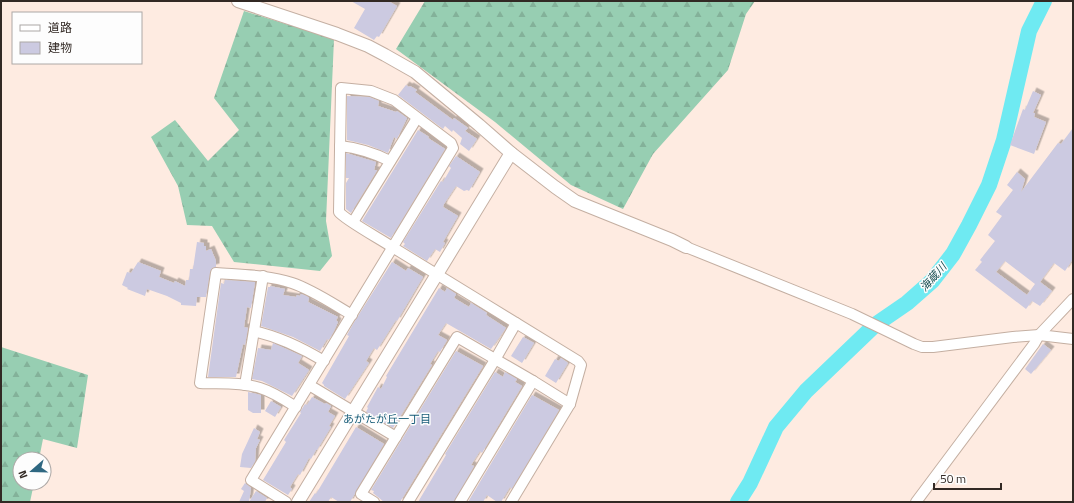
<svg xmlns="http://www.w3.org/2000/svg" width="1074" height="503" viewBox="0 0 1074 503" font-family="'Titillium Web','Noto Sans JP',sans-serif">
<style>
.forest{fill:url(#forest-firs)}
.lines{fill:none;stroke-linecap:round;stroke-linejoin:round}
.river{stroke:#6feaf2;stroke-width:16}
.building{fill:#cccae1;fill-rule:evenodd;filter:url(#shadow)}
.minor-casing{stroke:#c4afa2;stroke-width:12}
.tertiary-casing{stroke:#c4afa2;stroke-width:14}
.minor{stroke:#fff;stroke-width:10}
.tertiary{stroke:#fff;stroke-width:12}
.labels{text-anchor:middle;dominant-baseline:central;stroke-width:3;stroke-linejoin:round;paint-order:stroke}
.water-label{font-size:11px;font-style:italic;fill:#184f52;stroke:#fdfdfd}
.neighbourhood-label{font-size:11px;fill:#165b77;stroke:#fdfdfd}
</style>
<defs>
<pattern id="forest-firs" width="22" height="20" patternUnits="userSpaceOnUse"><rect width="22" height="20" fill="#97ceb2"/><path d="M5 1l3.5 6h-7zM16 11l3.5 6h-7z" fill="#83b199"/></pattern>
<filter id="shadow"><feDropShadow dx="3.5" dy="-3.5" stdDeviation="0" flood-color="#0004"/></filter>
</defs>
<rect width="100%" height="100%" fill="#feebe1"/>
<g class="forest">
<polygon points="425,1 755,1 746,14 728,70 653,154 623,209 571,185 495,122 396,49"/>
<polygon points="244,11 334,39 326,221 332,256 320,271 234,262 212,226 187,225 178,186 151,137 175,120 208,161 239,130 214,98"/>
<polygon points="1,347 88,375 77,448 43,439 39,459 20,459 20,483 34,483 30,502 1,502"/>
</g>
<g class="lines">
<polyline class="river" points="738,502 750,483 776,427 806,391 875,325 907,303 932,281 953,254 969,225 989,185 1004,140 1029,31 1044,1"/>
</g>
<g class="building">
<polygon points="351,1 388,1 397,6 379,37 377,36 374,40 354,28 365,9"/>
<polygon points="406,85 409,87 410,86 417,90 415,92 453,120 454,118 468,128 465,131 477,139 469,151 460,144 462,138 453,130 452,132 445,126 443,129 398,95"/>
<polygon points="1033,91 1041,95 1033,113 1035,113 1034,117 1046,122 1034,154 1010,145 1023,109 1025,110"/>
<polygon points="347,96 369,97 379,101 378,106 396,112 397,111 407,118 397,139 394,137 388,153 368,145 347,140"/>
<path d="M1073,128V259L1065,271L1054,263L1040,282L1052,291L1040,306L1032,301L1026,309L975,270L982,262L980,260L995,241L988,235L1002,216L996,212L1013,190L1007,185L1017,172L1025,179L1021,192L1058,143L1061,144ZM1005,261L1035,284L1027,295L996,272Z"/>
<polygon points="418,130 429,137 428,138 445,149 391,238 362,221"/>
<polygon points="346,153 376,162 374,170 377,170 376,172 351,213 346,209 346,183 349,178 346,178"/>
<polygon points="456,156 480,172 469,191 467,190 464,191 456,186 444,204 443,207 458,216 443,242 445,243 440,252 435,249 427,261 403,246 405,244 403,242 441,181 443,182 451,168 449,166"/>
<polygon points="197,242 204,243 204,246 206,246 206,251 211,249 216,261 216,267 212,268 210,272 206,297 197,297 196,306 181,305 181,303 167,296 147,289 145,296 127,289 128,288 122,285 127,272 131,273 138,262 161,271 159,277 174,283 175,281 185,286 186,280 189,280 190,269 193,269"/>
<polygon points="392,262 406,271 408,268 423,277 397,321 396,320 377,350 374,348 366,361 369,363 345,399 324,386 324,385 322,383 349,336 347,335 353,324"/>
<polygon points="225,280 255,282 251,308 247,307 244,327 248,328 245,345 243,344 236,377 208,377 221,283 224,284"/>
<polygon points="270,286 285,289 283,295 296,297 297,295 300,296 301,294 307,296 309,298 308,302 338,317 336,320 338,322 333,333 329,340 327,339 320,351 293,337 261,326 268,287 270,287"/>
<polygon points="439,288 445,292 447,288 456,294 454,298 469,307 471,303 487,313 486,315 506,328 491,349 446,323 438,335 447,340 440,352 438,351 430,364 432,365 393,428 366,412 368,408 367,407 378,387 381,389 387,377 386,376"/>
<polygon points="523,337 534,343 522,363 511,356"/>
<polygon points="273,343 302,356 298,363 309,370 292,396 262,381 252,379 258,348 271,350"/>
<polygon points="1043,344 1051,350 1031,374 1025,369"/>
<polygon points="456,351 483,366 400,502 384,502 373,493 374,491 371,490"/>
<polygon points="561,358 568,363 556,383 545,376 555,359 559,361"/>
<polygon points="495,372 503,377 505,372 517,379 515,382 522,386 482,453 480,451 471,465 474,466 454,502 418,502 446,455 445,454"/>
<polygon points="248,392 261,395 261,413 253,413 248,410"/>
<polygon points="532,395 559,410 512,489 510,487 501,502 497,502 487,495 483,502 468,502"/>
<polygon points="312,397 325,404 326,403 331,406 328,412 335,416 329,426 331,427 317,450 316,450 311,459 309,458 300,475 298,474 290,487 292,489 288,495 263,480 286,442 284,440 301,413 300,412 305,404 307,405"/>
<polygon points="271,401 281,407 275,417 265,411"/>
<polygon points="356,427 384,444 350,502 339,502 331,497 328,502 309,502 315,493 316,494"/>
<polygon points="254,428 260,432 257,439 260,440 256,448 255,462 251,468 240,467 242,454"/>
<polygon points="245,483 251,488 249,502 256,491 267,498 265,502 239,502 244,491 241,489"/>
</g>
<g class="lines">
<g class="minor-casing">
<g id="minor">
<path d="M340,146C359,148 374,153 390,161"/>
<polyline points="353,222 417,118"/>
<polyline points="686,247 852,314 914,344 922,347 933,347 1013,337 1039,335 1073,339"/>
<path d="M254,331C280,337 301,347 324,361"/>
<polyline points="245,385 263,276"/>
<polyline points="309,385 396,437"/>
<path d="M296,407C285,400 273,392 260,388C241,382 219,384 200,383L216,273C242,275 268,275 292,283C313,290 333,304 352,315"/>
<path d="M286,502L251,480L453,148L451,143L394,100L371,91L341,88L339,212C344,219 380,239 389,245C452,284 515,322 578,361L581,365L570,404L511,502"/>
<polyline points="374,502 361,494 457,337 533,381 570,404"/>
<polyline points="408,502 496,358 516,323"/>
<polyline points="460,502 533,381"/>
<polyline points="916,502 1034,344 1039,335 1073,299"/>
</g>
</g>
<g class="tertiary-casing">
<g id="tertiary">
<polyline points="238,1 337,34 368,46 385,55 415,72 479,125 511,153 555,187 575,201 672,240 686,247"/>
<polyline points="298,502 511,153"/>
</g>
</g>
<use href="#minor" class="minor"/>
<use href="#tertiary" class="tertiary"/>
</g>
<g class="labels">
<g class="water-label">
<text transform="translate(933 277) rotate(-48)">海蔵川</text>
</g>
<g class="neighbourhood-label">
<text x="387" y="419">あがたが丘一丁目</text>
</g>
</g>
<rect width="1074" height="503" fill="none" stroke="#322924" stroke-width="4"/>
<rect x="12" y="12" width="130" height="52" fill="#fdfdfd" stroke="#aca8a6"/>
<rect x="20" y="25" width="20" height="6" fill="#ffffff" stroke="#aca8a6"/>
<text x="48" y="32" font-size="12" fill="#322924">道路</text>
<rect x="20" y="42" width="20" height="12" fill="#cccae1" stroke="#aca8a6"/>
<text x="48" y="52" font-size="12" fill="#322924">建物</text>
<g transform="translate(32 471) rotate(250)"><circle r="19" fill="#fdfdfd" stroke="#aca8a6"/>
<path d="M0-3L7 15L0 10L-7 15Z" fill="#2e6781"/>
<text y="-6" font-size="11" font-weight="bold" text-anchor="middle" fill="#322924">N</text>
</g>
<path d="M934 483v6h67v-6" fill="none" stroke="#322924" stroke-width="2"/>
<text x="940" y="483" font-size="12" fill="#322924" stroke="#fdfdfd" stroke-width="3" paint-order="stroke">50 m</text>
</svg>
